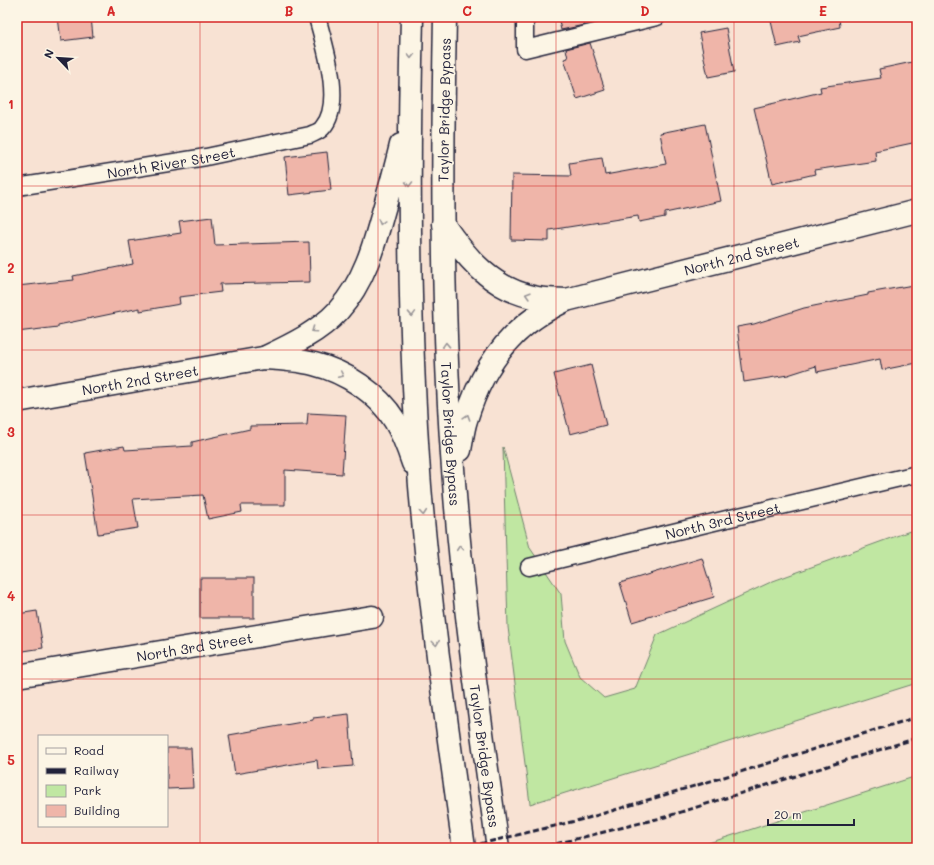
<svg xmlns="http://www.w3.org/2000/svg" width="934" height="865" viewBox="0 0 934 865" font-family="Mali,sans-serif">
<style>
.green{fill:#c0e7a2;stroke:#71846e}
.building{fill:#efb5a9;stroke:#22223b}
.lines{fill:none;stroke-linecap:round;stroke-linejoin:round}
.service-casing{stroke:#22223b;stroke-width:19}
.minor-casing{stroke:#22223b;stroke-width:25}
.primary-casing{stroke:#22223b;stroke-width:25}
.service{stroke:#fcf5e5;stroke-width:16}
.minor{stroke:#fcf5e5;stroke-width:22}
.primary{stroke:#fcf5e5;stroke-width:22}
.rail{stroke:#22223b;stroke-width:3;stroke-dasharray:6 3;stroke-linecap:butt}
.oneway{stroke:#9a9698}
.grid{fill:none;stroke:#d62828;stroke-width:1;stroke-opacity:0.55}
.labels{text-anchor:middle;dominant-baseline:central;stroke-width:3.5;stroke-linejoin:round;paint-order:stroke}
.street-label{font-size:14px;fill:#22223b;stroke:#fcf5e5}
.neatline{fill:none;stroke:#d62828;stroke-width:1.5}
.grid-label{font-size:13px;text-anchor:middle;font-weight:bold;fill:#d62828}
</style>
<rect width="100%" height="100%" fill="#f8e2d3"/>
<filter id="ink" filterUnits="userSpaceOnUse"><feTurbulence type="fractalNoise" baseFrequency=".025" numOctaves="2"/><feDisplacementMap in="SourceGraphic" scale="8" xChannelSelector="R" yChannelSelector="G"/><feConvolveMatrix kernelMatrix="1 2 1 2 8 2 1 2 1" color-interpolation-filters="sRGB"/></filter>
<g filter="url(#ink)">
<g class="green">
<polygon points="503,447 530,548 561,594 565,641 580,677 604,698 635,689 657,635 773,581 910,531 917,533 917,683 530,804 508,627"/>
<polygon points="917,776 917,848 693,848"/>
</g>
<g class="building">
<polygon points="58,17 91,17 93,37 61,41"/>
<polygon points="558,17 582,17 584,25 561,30"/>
<polygon points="770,17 839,17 840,27 798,36 800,42 777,47"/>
<polygon points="726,28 734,72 708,77 699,33"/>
<polygon points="590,43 605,90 577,99 564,59 568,58 566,49"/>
<polygon points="917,61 917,142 875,151 876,161 814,170 815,174 772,184 754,108 821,92 820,87 881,78 879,69"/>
<polygon points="705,124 721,201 665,213 665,217 639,222 638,216 549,230 549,241 511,240 512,175 571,176 569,163 602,158 605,175 666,164 660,133"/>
<polygon points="327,152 331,190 289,195 285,157"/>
<polygon points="212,217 215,245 309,242 310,282 220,284 221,292 179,297 180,304 140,311 140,308 58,325 58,327 17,332 17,286 74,280 73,276 133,264 129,241 181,233 179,221"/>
<polygon points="913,285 917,307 917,363 882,370 880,359 817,372 816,366 788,375 744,382 737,327 754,324 804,308 868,295 868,293"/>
<polygon points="591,365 606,425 570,434 554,374"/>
<polygon points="308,413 346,415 342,474 285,470 285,505 241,505 242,512 208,519 203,495 133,499 138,528 98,534 85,453 124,446 125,450 192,446 192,442 250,429 250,426 307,425"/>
<polygon points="702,558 714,597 632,622 620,583"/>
<rect x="200" y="578" width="54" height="40"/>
<polygon points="37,611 43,648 17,652 17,614"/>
<polygon points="349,714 353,766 318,769 317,760 235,774 229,735 313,720 313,718"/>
<polygon points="167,748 191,748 193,788 167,789"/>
</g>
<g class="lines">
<g class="service-casing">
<g id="service">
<polyline points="525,17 525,49 657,17"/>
<path id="s1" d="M17,187L206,157L310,135C314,133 321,131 323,127C344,103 324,44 317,17"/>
<path id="s2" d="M529,567L739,516L917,474"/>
</g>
</g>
<g class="minor-casing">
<g id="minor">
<path id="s3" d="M17,676L372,617"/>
</g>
</g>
<g class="primary-casing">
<g id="primary">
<path d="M412,17C408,173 408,330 420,486C430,607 447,728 464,848"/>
<path id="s4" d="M445,17C442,172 442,327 454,482C463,605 481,726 498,848"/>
<path d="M443,224C467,259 494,291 538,298C547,300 557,299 566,300"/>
<path d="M264,358C289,346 319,332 338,311C364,282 374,246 384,209C390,188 396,166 401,145"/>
<path id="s5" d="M17,401L263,358C280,359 298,360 314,364C346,372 378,393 395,421C403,434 408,448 413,463"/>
<path id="s6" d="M460,450C462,440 463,429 466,420C479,377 503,337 542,313C550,308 558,304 566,300L917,211"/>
</g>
</g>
<use href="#service" class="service"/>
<use href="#minor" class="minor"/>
<use href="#primary" class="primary"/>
<g class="rail">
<polyline points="463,848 588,818 724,777 917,717"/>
<polyline points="539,848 665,817 917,738"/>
</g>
</g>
<defs><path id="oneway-chevron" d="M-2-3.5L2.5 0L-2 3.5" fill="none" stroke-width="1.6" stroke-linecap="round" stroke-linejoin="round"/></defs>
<g class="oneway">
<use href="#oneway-chevron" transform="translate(411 56) rotate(91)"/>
<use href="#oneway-chevron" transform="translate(409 184) rotate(90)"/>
<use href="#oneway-chevron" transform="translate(381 222) rotate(105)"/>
<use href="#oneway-chevron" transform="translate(528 295) rotate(-164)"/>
<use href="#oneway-chevron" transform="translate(412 314) rotate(88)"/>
<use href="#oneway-chevron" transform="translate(314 330) rotate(145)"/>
<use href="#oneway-chevron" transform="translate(446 345) rotate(-92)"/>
<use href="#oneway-chevron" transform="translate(341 375) rotate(26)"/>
<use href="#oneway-chevron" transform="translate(467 417) rotate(-72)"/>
<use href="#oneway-chevron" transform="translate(423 513) rotate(85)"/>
<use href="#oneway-chevron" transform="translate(460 548) rotate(-95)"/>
<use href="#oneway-chevron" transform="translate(436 643) rotate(83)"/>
</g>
</g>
<path class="grid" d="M200,17V848M378,17V848M556,17V848M734,17V848M17,186H917M17,350H917M17,515H917M17,679H917"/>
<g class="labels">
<g class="street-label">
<text transform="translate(444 110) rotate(-89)">Taylor Bridge Bypass</text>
<text stroke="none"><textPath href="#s1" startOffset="156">North River Street</textPath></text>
<text stroke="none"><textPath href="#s6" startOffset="373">North 2nd Street</textPath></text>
<text stroke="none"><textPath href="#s5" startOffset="125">North 2nd Street</textPath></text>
<text stroke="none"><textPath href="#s4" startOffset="417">Taylor Bridge Bypass</textPath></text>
<text stroke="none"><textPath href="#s2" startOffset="199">North 3rd Street</textPath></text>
<text stroke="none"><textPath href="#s3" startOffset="180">North 3rd Street</textPath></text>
<text stroke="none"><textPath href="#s4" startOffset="741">Taylor Bridge Bypass</textPath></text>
</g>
</g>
<rect width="934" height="865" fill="none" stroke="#fcf5e5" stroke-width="44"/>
<rect x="38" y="735" width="130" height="92" fill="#fcf5e5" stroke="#a5a1a1"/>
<rect x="46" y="748" width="20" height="6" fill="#fcf5e5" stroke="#a5a1a1"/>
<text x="74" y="755" font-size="12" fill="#22223b">Road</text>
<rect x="46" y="768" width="20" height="6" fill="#22223b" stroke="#a5a1a1"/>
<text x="74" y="775" font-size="12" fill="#22223b">Railway</text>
<rect x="46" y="785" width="20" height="12" fill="#c0e7a2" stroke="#a5a1a1"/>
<text x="74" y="795" font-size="12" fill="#22223b">Park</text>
<rect x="46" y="805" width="20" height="12" fill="#efb5a9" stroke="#a5a1a1"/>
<text x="74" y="815" font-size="12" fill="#22223b">Building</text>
<g transform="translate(58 58) rotate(295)" stroke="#fcf5e5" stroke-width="3" paint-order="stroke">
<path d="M0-3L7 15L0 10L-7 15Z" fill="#22223b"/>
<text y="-6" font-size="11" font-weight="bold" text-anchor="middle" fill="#22223b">N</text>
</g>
<path d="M768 819v6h86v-6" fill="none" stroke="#22223b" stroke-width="2"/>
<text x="774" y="819" font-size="12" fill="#22223b" stroke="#fcf5e5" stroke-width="3" paint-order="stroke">20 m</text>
<rect x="22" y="22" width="890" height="821" class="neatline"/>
<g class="grid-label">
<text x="111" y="16">A</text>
<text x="289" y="16">B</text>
<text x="467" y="16">C</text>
<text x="645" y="16">D</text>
<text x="823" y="16">E</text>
<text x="11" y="109">1</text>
<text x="11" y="273">2</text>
<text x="11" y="437">3</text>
<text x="11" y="601">4</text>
<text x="11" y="765">5</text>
</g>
</svg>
